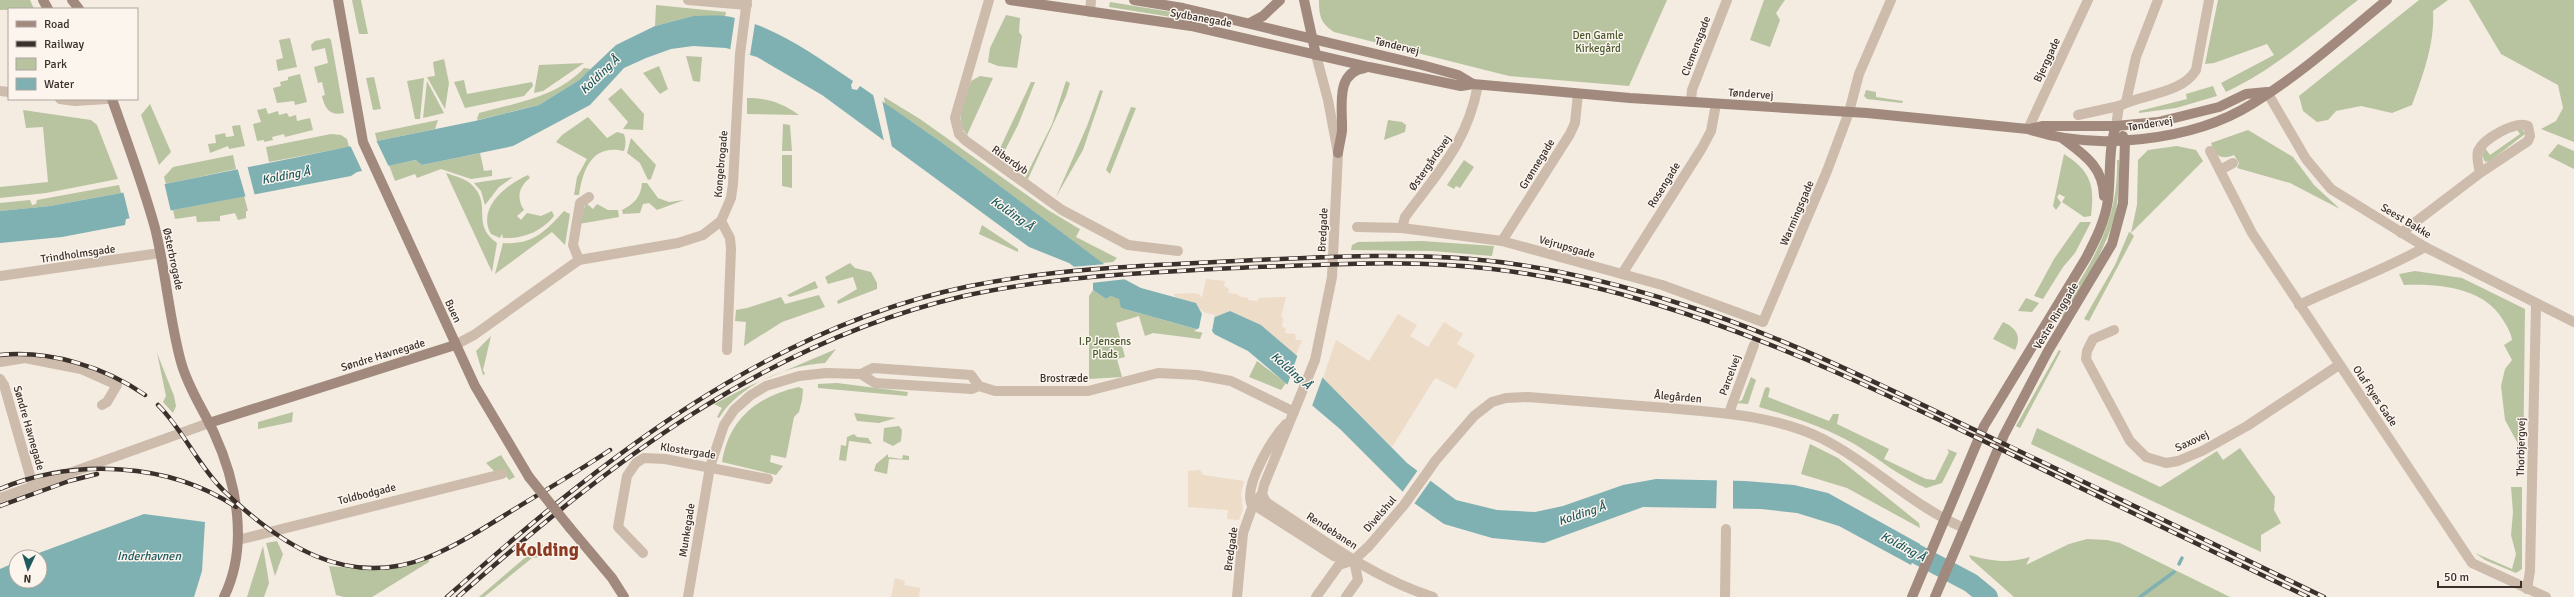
<svg xmlns="http://www.w3.org/2000/svg" width="2574" height="597" viewBox="0 0 2574 597" font-family="Signika,sans-serif">
<style>
.green{fill:#b8c4a0}
.plaza{fill:#ecdcc8}
.water{fill:#7fb0b2}
.pier{fill:#f4ebe1}
.lines{fill:none;stroke-linecap:round;stroke-linejoin:round}
.stream{stroke:#7fb0b2;stroke-width:3.5}
.river{stroke:#7fb0b2;stroke-width:20}
.street{stroke:#cdbbac;stroke-width:10}
.secondary{stroke:#a18a7d;stroke-width:10}
.rail-casing{stroke:#3b302b;stroke-width:4.5}
.rail{stroke:#fbf5ee;stroke-width:3;stroke-dasharray:9;stroke-linecap:butt}
.secondary-bridge{stroke:#a18a7d;stroke-width:10}
.labels{text-anchor:middle;dominant-baseline:central;stroke-width:3;stroke-linejoin:round;paint-order:stroke}
.street-label{font-size:11px;fill:#3b302b;stroke:#fbf5ee}
.park-label{font-size:11px;fill:#4a5a2e;stroke:#fbf5ee}
.water-label{font-size:12px;font-style:italic;fill:#1f5a5e;stroke:#fbf5ee}
.town-label{font-size:19px;font-weight:bold;fill:#8c3b22;stroke:#fbf5ee}
</style>
<rect width="100%" height="100%" fill="#f4ebe1"/>
<g class="green">
<polygon points="0,0 30,0 34,9 0,10"/>
<polygon points="352,0 361,0 368,34 359,34"/>
<path d="M1319,0H1667L1629,86L1509,76L1334,32C1320,23 1319,15 1319,0Z"/>
<polygon points="1764,0 1785,0 1776,13 1780,20 1770,47 1750,40"/>
<path d="M2218,0H2358C2316,32 2274,70 2226,92L2221,83L2274,55L2267,44L2214,63L2205,64Z"/>
<path d="M2419,0H2448L2433,11C2435,43 2423,75 2412,105L2392,113L2361,106L2336,111L2328,120L2317,122L2303,111L2299,96Z"/>
<polygon points="2469,0 2574,0 2574,142 2541,129 2556,121 2563,108 2558,85 2501,54"/>
<polygon points="1110,2 1190,15 1190,20 1109,7"/>
<polygon points="656,5 726,12 725,17 693,16 655,26"/>
<polygon points="1006,15 1020,18 1019,32 1022,36 1017,68 998,66 988,62 990,48"/>
<polygon points="290,38 297,67 278,71 276,60 283,58 279,40"/>
<path d="M329,38L331,40L344,113C330,116 325,109 322,96L325,95L322,82L318,83L314,67L328,63L325,48L312,51L311,45L315,41Z"/>
<polygon points="686,56 702,57 700,82 693,81"/>
<polygon points="444,59 449,83 445,109 427,77 435,76 433,62"/>
<polygon points="584,63 543,91 534,93 539,65"/>
<polygon points="659,66 668,89 660,94 643,73"/>
<path d="M584,68L591,69L579,80L539,105L478,120L477,119L479,113C516,103 557,97 584,68Z"/>
<polygon points="300,74 307,102 295,105 294,101 277,103 273,88 281,86 280,82 288,80 288,77"/>
<path d="M980,76L993,78L967,135C953,120 966,98 971,81Z"/>
<polygon points="374,77 381,109 373,110 366,78"/>
<polygon points="424,78 420,119 415,119 407,81"/>
<polygon points="464,80 467,94 532,82 533,86 524,96 465,108 454,82"/>
<polygon points="427,81 444,113 423,118"/>
<polygon points="1066,81 1070,83 1066,96 1028,179 1025,178 1052,124"/>
<polygon points="1031,82 1035,82 1018,125 1000,160 996,157"/>
<polygon points="2213,86 2217,96 2176,108 2139,113 2139,111 2187,99 2186,94"/>
<polygon points="621,88 644,114 643,130 623,129 628,122 608,99"/>
<polygon points="1100,90 1103,91 1083,150 1056,197 1087,126"/>
<polygon points="1866,90 1876,92 1876,97 1903,101 1902,103 1867,99 1864,96"/>
<polygon points="884,97 920,119 1048,210 1078,228 1080,229 1076,237 1117,258 1113,262 1102,263 944,144 885,104"/>
<path d="M747,98C768,98 782,103 799,115L747,114Z"/>
<polygon points="150,104 171,152 159,165 141,115"/>
<polygon points="1131,107 1136,108 1110,174 1106,170"/>
<polygon points="266,108 268,114 278,111 279,115 287,113 289,117 296,115 297,121 310,118 313,130 285,137 284,134 272,137 273,140 264,142 264,140 257,141 253,124 261,122 257,110"/>
<polygon points="23,110 91,120 97,125 118,179 46,193 0,198 0,187 48,182 43,127 26,128"/>
<path d="M588,117L607,138L617,132L624,134C626,140 626,145 624,151C592,144 583,169 579,195H574L577,177L587,159L556,142L562,135Z"/>
<polygon points="438,120 435,129 377,141 375,133"/>
<polygon points="1388,120 1402,122 1406,125 1405,132 1384,140"/>
<polygon points="783,124 790,125 792,151 782,151"/>
<polygon points="240,125 245,146 229,149 228,146 210,153 208,144 216,143 215,135 225,133 226,137 234,136 232,126"/>
<polygon points="2515,127 2521,127 2525,134 2490,161 2485,162 2482,155 2485,148 2490,155 2520,134"/>
<path d="M2248,130L2293,157L2314,185L2340,209L2290,183L2237,168L2239,163L2234,155C2222,160 2215,157 2211,143Z"/>
<polygon points="331,134 341,135 347,139 349,147 269,162 266,147"/>
<polygon points="631,138 656,165 651,179 648,180 640,163 627,153"/>
<polygon points="2558,144 2574,151 2574,169 2548,156"/>
<polygon points="2177,146 2196,150 2203,161 2131,233 2134,236 2089,321 2084,319 2115,265 2129,232 2131,233 2137,205 2138,160 2148,150"/>
<polygon points="480,153 484,171 492,170 492,176 471,179 441,169 417,178 415,174 395,181 389,165 417,160 422,165"/>
<path d="M2064,154C2091,171 2095,186 2091,216L2084,217L2062,202L2065,197L2059,194L2057,197L2061,203L2056,210L2053,206Z"/>
<polygon points="233,155 236,169 166,184 164,177 173,167"/>
<polygon points="782,155 792,155 792,188 782,186"/>
<polygon points="1464,160 1474,167 1460,188 1456,186 1454,189 1447,185"/>
<path d="M2117,160H2119C2119,178 2119,197 2115,215C2105,252 2083,284 2063,317L2059,314C2091,264 2119,222 2117,160Z"/>
<path d="M446,173C454,176 465,178 472,185C493,205 470,224 497,243L492,272Z"/>
<path d="M528,175L530,178C519,186 516,198 524,210L517,216L521,220L527,213L541,216L552,211L554,216C541,232 523,239 503,238L502,234L500,238L491,234C476,208 507,184 528,175Z"/>
<polygon points="513,177 499,187 485,205 481,191 474,183"/>
<path d="M642,183H647L658,198L669,202L684,200L657,210L649,203L643,204L640,213L623,214L622,210C634,204 641,197 642,183Z"/>
<polygon points="119,185 121,193 50,206 0,211 0,203 30,200 32,205 36,204 37,200"/>
<polygon points="244,196 248,211 246,211 246,218 238,220 235,213 220,216 220,221 197,222 196,216 175,219 173,210"/>
<polygon points="586,203 593,209 597,204 608,210 618,210 619,217 579,224"/>
<path d="M564,211L570,214L565,245L552,232L495,274L503,243C532,245 545,232 564,211Z"/>
<polygon points="2080,222 2091,222 2075,253 2063,267 2043,299 2034,296 2054,259"/>
<polygon points="982,225 1018,249 1018,252 979,234"/>
<polygon points="1422,241 1494,246 1492,256 1432,251 1351,250 1352,245 1358,242"/>
<polygon points="850,263 855,268 871,272 877,283 877,289 838,304 837,301 857,289 853,277 828,284 825,277"/>
<path d="M2415,271L2462,278L2525,309L2523,474L2517,475V442L2505,420L2501,386L2505,369L2512,360L2504,345L2512,340C2511,333 2507,326 2503,320C2483,287 2440,284 2404,285L2399,274Z"/>
<polygon points="815,281 818,288 790,297 787,295"/>
<polygon points="1093,290 1106,299 1111,296 1117,297 1121,302 1121,308 1203,331 1200,339 1153,333 1145,336 1139,316 1116,323 1125,357 1117,359 1122,377 1089,379 1089,296"/>
<polygon points="819,295 825,307 782,322 744,346 746,322 735,321 736,310 747,308 781,297 785,304"/>
<polygon points="2026,298 2039,303 2032,312 2018,311"/>
<path d="M2003,322C2016,328 2022,336 2015,350L1993,339Z"/>
<polygon points="491,336 483,370 485,374 483,375 476,351"/>
<path d="M836,349L825,363C788,365 740,384 719,418L717,417L722,408L714,404L747,387Z"/>
<polygon points="2059,350 2061,351 2020,428 2016,426"/>
<polygon points="157,353 174,396 176,406 173,413 163,402 166,396"/>
<polygon points="1257,361 1286,383 1281,390 1249,377"/>
<polygon points="1751,377 1756,380 1748,404 1736,403 1742,400"/>
<polygon points="837,383 908,392 907,396 818,388 818,384"/>
<path d="M799,387L803,389L802,400L799,412L794,417L786,458L771,455L770,462L783,466L776,475L722,462C729,418 758,396 799,387Z"/>
<path d="M1768,387L1770,389L1768,397L1829,421L1833,414H1839L1837,424L1889,449L1884,459L1926,479L1935,480L1949,452L1947,449L1957,453L1942,483L1926,488C1900,477 1879,459 1856,445C1825,427 1793,417 1759,407L1765,388Z"/>
<polygon points="293,412 292,422 258,429 258,422"/>
<polygon points="854,413 896,418 879,423 857,421"/>
<polygon points="899,426 902,430 901,441 893,446 883,441 884,428"/>
<polygon points="2037,428 2160,487 2217,451 2223,460 2240,448 2275,497 2274,510 2281,523 2261,535 2261,552 2031,444"/>
<polygon points="854,434 857,437 868,438 872,444 849,441 846,461 839,460 841,445 846,446 847,437"/>
<polygon points="1810,444 1838,458 1919,523 1920,528 1847,488 1801,474"/>
<polygon points="888,454 888,457 902,459 903,455 909,456 909,460 889,459 887,474 874,471 876,464"/>
<polygon points="501,455 515,477 509,480 502,471 494,471 486,463"/>
<polygon points="2511,487 2522,487 2522,569 2516,573 2485,560 2475,553 2512,569 2516,554 2511,535 2513,512"/>
<path d="M2087,539L2107,540L2120,543L2230,597H2014L1971,559L1969,555C1991,561 2008,564 2030,557L2026,565L2069,544Z"/>
<polygon points="277,541 283,554 275,576 266,543"/>
<polygon points="541,544 543,546 536,552 540,557 532,558 484,597 479,597"/>
<polygon points="263,546 269,583 264,597 247,597"/>
<polygon points="429,558 429,562 372,597 344,597 336,595 329,566 375,570 411,564"/>
</g>
<g class="plaza">
<polygon points="1206,279 1225,281 1224,286 1229,289 1228,293 1238,294 1238,296 1248,298 1248,300 1258,301 1259,298 1286,297 1281,317 1283,317 1282,327 1286,328 1285,333 1295,334 1296,340 1302,340 1296,355 1261,325 1230,311 1215,317 1202,314 1196,303 1175,297 1174,294 1192,293 1199,294 1202,298"/>
<polygon points="1398,314 1417,325 1410,336 1428,347 1444,322 1463,334 1457,344 1475,355 1456,389 1436,378 1433,381 1392,447 1323,378 1336,340 1369,361"/>
<polygon points="1200,470 1203,475 1244,481 1241,494 1243,509 1239,520 1227,519 1228,510 1188,507 1188,471"/>
<polygon points="895,578 905,581 904,585 920,588 919,597 891,597"/>
</g>
<g class="water">
<path d="M693,16C706,16 722,14 735,18C778,28 817,57 853,81L851,85L852,89L857,90L860,86L944,144L1124,279L1141,288L1196,303L1202,314L1215,317L1230,311L1261,325L1323,378L1407,463L1456,500L1497,510L1535,512L1563,506L1623,485L1656,479L1745,481L1794,485L1828,493L1920,544L1911,565L1839,526L1797,513L1761,509L1643,507L1544,543L1492,538L1444,524L1414,503L1340,429L1248,351L1214,334L1121,308L1119,299L1111,296L1106,299L1093,290V281L1069,263L1029,247L822,95L757,57L726,48L693,46L671,49L646,58L624,68L590,105L513,146L422,165L416,160L357,172L351,176L126,219L125,225L62,237L0,243V211L50,206L121,193L475,121L539,105L579,80L616,45L655,26Z"/>
<polygon points="144,514 205,522 202,571 194,597 0,597 0,569 16,562 16,581 40,581 40,557 28,557"/>
</g>
<g class="pier">
<polygon points="735,17 755,23 750,55 730,51"/>
<polygon points="873,94 882,100 892,147 884,141"/>
<polygon points="376,140 389,167 363,173 350,145"/>
<polygon points="247,165 255,196 246,198 237,167"/>
<polygon points="164,182 171,212 130,220 123,191"/>
<polygon points="1106,264 1127,279 1091,283 1071,267"/>
<polygon points="1199,308 1203,312 1215,315 1220,313 1215,315 1212,331 1215,335 1194,331 1199,328 1202,313"/>
<polygon points="1298,354 1323,376 1312,406 1287,386"/>
<polygon points="1418,470 1431,480 1414,504 1401,494"/>
<polygon points="1717,478 1733,479 1733,510 1716,510"/>
</g>
<g class="lines">
<g class="stream">
<polyline points="2179,564 2182,558"/>
<polyline points="2140,597 2174,572"/>
</g>
<polyline class="river" points="1892,541 1971,583 1988,597"/>
<g class="street">
<polyline points="688,0 747,5"/>
<polyline points="989,0 955,118 959,134 966,141 1062,210 1128,245 1178,251"/>
<polyline points="1090,12 1091,0"/>
<polyline points="0,91 9,92"/>
<polyline points="2267,92 2306,159 2331,189 2425,247 2574,322"/>
<polyline points="60,99 75,101 107,99"/>
<polyline points="1691,102 1692,90 1727,0"/>
<polyline points="2126,102 2136,57 2158,0"/>
<polyline points="2078,115 2119,106"/>
<path d="M2116,126L2119,106C2142,94 2182,94 2196,70L2209,0"/>
<polyline points="2028,129 2088,0"/>
<polyline points="2210,151 2252,233 2472,563 2546,597"/>
<polyline points="2220,170 2233,163"/>
<polyline points="1357,227 1402,228 1502,241 1662,285 1763,322 1827,171 1849,112 1859,74 1891,0"/>
<path d="M1402,228L1405,217C1439,171 1467,143 1478,85"/>
<path d="M2401,233L2480,173L2528,141L2530,136L2528,126C2516,120 2483,139 2478,151C2476,158 2479,167 2480,173"/>
<polyline points="1502,241 1570,134 1575,123 1578,94"/>
<polyline points="579,260 573,245 580,203 589,197"/>
<polyline points="1622,274 1702,148 1711,131 1716,104"/>
<polyline points="0,276 160,253"/>
<path d="M2299,305C2341,285 2385,270 2425,247"/>
<polyline points="2114,330 2093,339 2087,351 2086,359 2130,441 2146,457 2166,463 2178,461 2202,451 2247,426 2339,365"/>
<polyline points="455,345 474,335 579,260 678,243 703,235 721,221"/>
<polyline points="727,350 731,249 730,238 721,221 731,198 733,184 740,54 747,0"/>
<polyline points="0,362 25,358 81,369 117,385 107,402 102,405"/>
<polyline points="861,374 875,383 972,389 979,386"/>
<polyline points="0,379 4,385 33,486"/>
<polyline points="1729,413 1754,345"/>
<path d="M1286,424C1272,439 1245,483 1251,503L1334,556L1352,560"/>
<path d="M1262,494L1266,502C1319,537 1372,578 1433,597"/>
<polyline points="0,498 209,423"/>
<polyline points="238,540 502,474"/>
<polyline points="643,553 618,527 627,476 636,463 644,458 665,459 768,479"/>
<polyline points="2527,589 2530,571 2536,305"/>
<polyline points="688,597 710,467 724,425 734,410 751,395 766,386 799,376 826,373 861,374 873,368 971,375 979,386 995,391 1088,391 1158,373 1197,375 1231,381 1294,412"/>
<polyline points="1237,597 1243,533 1253,505 1262,494 1264,485 1315,360 1332,277 1338,153 1328,100 1316,55"/>
<path d="M1316,597L1339,565L1354,560L1369,546L1404,505L1436,460L1474,416L1492,402L1506,398L1528,397C1575,401 1621,404 1667,408C1719,413 1773,415 1821,438C1871,463 1912,506 1964,528"/>
<polyline points="1346,597 1358,580 1354,560"/>
<polyline points="1725,597 1726,529"/>
</g>
<g class="secondary">
<polyline points="43,0 48,9"/>
<polyline points="72,0 79,9"/>
<polyline points="338,0 363,142 475,386 529,477"/>
<path d="M1010,0L1191,26L1369,67L1461,86L1473,84L1630,98L1867,113L2028,129C2093,152 2193,141 2252,104C2300,75 2343,36 2387,0"/>
<polyline points="1134,0 1183,8 1422,65 1458,75 1473,84"/>
<polyline points="1304,0 1316,55"/>
<polyline points="1250,23 1263,16 1280,0"/>
<path d="M112,99C127,142 143,184 155,228C166,272 169,318 181,362C188,388 203,409 214,433C237,483 249,546 224,597"/>
<polyline points="2029,129 2042,126 2116,126 2158,122 2219,107 2246,94 2267,92"/>
<path d="M2062,138C2083,154 2103,166 2104,196"/>
<path d="M1338,153C1339,146 1341,138 1342,131C1343,109 1334,72 1365,68"/>
<polyline points="209,423 455,345"/>
<polyline points="570,528 612,578 624,597"/>
<path d="M1912,597L1984,426L2086,258C2096,239 2105,221 2108,200C2111,175 2108,149 2116,126"/>
<polyline points="1935,597 2004,435 2048,351 2112,244 2123,203 2125,141 2123,136"/>
</g>
<g class="rail-casing">
<g id="rail">
<path d="M0,355C50,350 105,367 145,395"/>
<path d="M158,405C184,431 198,466 224,491C279,544 346,589 426,558C454,547 479,531 505,515C540,493 576,473 610,450"/>
<path d="M0,489C74,458 169,462 236,507"/>
<polyline points="0,506 69,481 97,474"/>
<path d="M447,597C599,462 765,328 970,286C1063,267 1160,265 1255,260C1327,257 1399,253 1471,259C1542,265 1612,282 1681,304C1782,336 1877,383 1973,429C2090,484 2207,541 2324,597"/>
<path d="M458,597C608,464 765,342 964,296C1059,275 1158,272 1255,267C1319,265 1383,261 1447,265C1517,269 1587,283 1655,304C1774,340 1886,394 1998,448C2101,498 2204,547 2308,597"/>
</g>
</g>
<use href="#rail" class="rail"/>
<polyline class="secondary-bridge" points="529,477 570,528"/>
</g>
<g class="labels">
<g class="street-label">
<text transform="translate(1201 18) rotate(10)">Sydbanegade</text>
<text transform="translate(1397 46) rotate(14)">Tøndervej</text>
<text transform="translate(1696 46) rotate(-69)">Clemensgade</text>
<text transform="translate(2047 60) rotate(-65)">Bjerggade</text>
<text transform="translate(1751 94) rotate(4)">Tøndervej</text>
<text transform="translate(2150 124) rotate(-9)">Tøndervej</text>
<text transform="translate(1010 160) rotate(35)">Riberdyb</text>
<text transform="translate(1430 163) rotate(-55)">Østergårdsvej</text>
<text transform="translate(721 164) rotate(-85)">Kongebrogade</text>
<text transform="translate(1537 164) rotate(-58)">Grønnegade</text>
<text transform="translate(1664 185) rotate(-58)">Rosengade</text>
<text transform="translate(1797 213) rotate(-67)">Warmingsgade</text>
<text transform="translate(2406 221) rotate(31)">Seest Bakke</text>
<text transform="translate(1323 230) rotate(-87)">Bredgade</text>
<text transform="translate(1567 247) rotate(16)">Vejrupsgade</text>
<text transform="translate(78 254) rotate(-8)">Trindholmsgade</text>
<text transform="translate(173 259) rotate(78)">Østerbrogade</text>
<text transform="translate(453 311) rotate(65)">Buen</text>
<text transform="translate(2056 316) rotate(-59)">Vestre Ringgade</text>
<text transform="translate(383 355) rotate(-17)">Søndre Havnegade</text>
<text transform="translate(1730 375) rotate(-70)">Parcelvej</text>
<text x="1064" y="378">Brostræde</text>
<text transform="translate(2375 396) rotate(56)">Olaf Ryes Gade</text>
<text transform="translate(1678 397) rotate(5)">Ålegården</text>
<text transform="translate(29 428) rotate(74)">Søndre Havnegade</text>
<text transform="translate(2192 441) rotate(-25)">Saxovej</text>
<text transform="translate(2521 447) rotate(-89)">Thorbjergvej</text>
<text transform="translate(688 451) rotate(9)">Klostergade</text>
<text transform="translate(367 494) rotate(-14)">Toldbodgade</text>
<text transform="translate(1380 514) rotate(-49)">Divelshul</text>
<text transform="translate(687 530) rotate(-81)">Munkegade</text>
<text transform="translate(1332 531) rotate(33)">Rendebanen</text>
<text transform="translate(1231 549) rotate(-82)">Bredgade</text>
</g>
<g class="park-label">
<text x="1598" y="35">Den Gamle<tspan x="1598" dy="13">Kirkegård</tspan></text>
<text x="1105" y="341">I.P Jensens<tspan x="1105" dy="13">Plads</tspan></text>
</g>
<g class="water-label">
<text transform="translate(600 75) rotate(-44)">Kolding Å</text>
<text transform="translate(286 176) rotate(-11)">Kolding Å</text>
<text transform="translate(1012 214) rotate(35)">Kolding Å</text>
<text transform="translate(1291 371) rotate(41)">Kolding Å</text>
<text transform="translate(1582 514) rotate(-19)">Kolding Å</text>
<text transform="translate(1903 547) rotate(28)">Kolding Å</text>
<text x="149" y="556">Inderhavnen</text>
</g>
<g class="town-label">
<text x="547" y="550">Kolding</text>
</g>
</g>
<rect x="8" y="8" width="130" height="92" fill="#fbf5ee" stroke="#aea6a0"/>
<rect x="16" y="21" width="20" height="6" fill="#a18a7d" stroke="#aea6a0"/>
<text x="44" y="28" font-size="12" fill="#3b302b">Road</text>
<rect x="16" y="41" width="20" height="6" fill="#3b302b" stroke="#aea6a0"/>
<text x="44" y="48" font-size="12" fill="#3b302b">Railway</text>
<rect x="16" y="58" width="20" height="12" fill="#b8c4a0" stroke="#aea6a0"/>
<text x="44" y="68" font-size="12" fill="#3b302b">Park</text>
<rect x="16" y="78" width="20" height="12" fill="#7fb0b2" stroke="#aea6a0"/>
<text x="44" y="88" font-size="12" fill="#3b302b">Water</text>
<g transform="translate(28 569) rotate(184)"><circle r="19" fill="#fbf5ee" stroke="#aea6a0"/>
<path d="M0-3L7 15L0 10L-7 15Z" fill="#1f5a5e"/>
<text y="-6" font-size="11" font-weight="bold" text-anchor="middle" fill="#3b302b">N</text>
</g>
<path d="M2438 581v6h83v-6" fill="none" stroke="#3b302b" stroke-width="2"/>
<text x="2444" y="581" font-size="12" fill="#3b302b" stroke="#fbf5ee" stroke-width="3" paint-order="stroke">50 m</text>
</svg>
